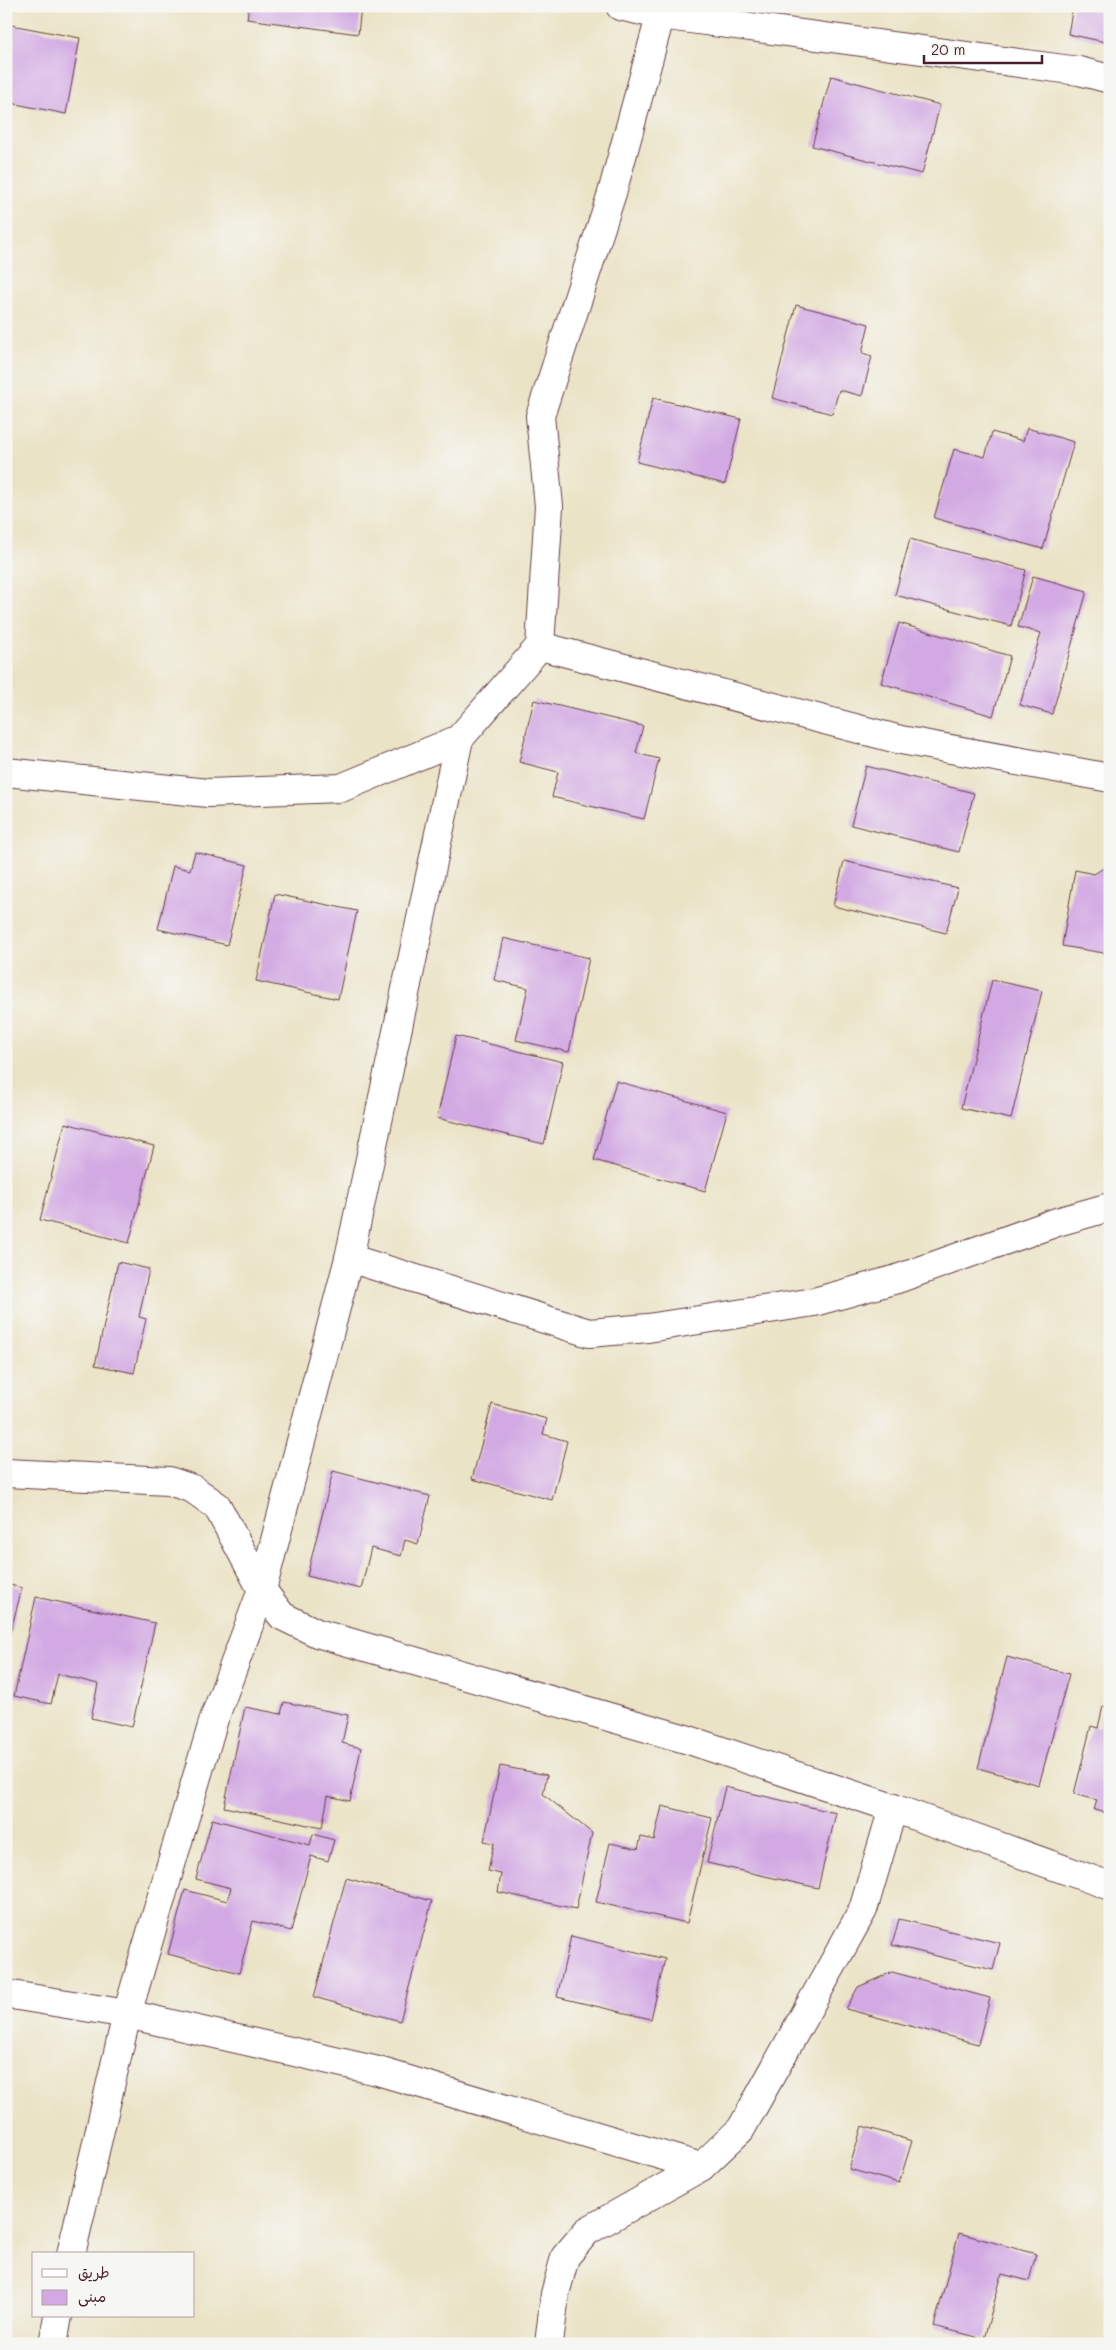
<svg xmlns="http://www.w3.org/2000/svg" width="1116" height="2350" viewBox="0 0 1116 2350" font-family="Mali,'Playpen Sans Arabic',sans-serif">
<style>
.building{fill:#d2a9e3}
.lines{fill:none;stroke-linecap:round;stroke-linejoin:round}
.minor-casing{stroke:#623c42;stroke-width:30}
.minor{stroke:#fff;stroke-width:28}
</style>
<rect width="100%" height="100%" fill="#f6f6f2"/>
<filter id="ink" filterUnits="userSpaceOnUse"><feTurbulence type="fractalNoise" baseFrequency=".02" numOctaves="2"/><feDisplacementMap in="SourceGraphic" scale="10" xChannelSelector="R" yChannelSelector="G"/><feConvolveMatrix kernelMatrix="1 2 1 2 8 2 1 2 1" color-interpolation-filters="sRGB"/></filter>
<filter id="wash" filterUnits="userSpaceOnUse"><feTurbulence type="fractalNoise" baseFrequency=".0096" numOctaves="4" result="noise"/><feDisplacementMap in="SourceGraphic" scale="20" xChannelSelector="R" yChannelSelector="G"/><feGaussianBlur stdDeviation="1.12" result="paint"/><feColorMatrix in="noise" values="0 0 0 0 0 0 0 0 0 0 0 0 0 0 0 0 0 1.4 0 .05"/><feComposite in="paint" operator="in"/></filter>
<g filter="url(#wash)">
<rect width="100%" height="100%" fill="#ebe3c6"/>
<g id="blocks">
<g class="building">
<polygon points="249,6 361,6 358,34 247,19"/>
<polygon points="1073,6 1110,6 1110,43 1068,34"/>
<polygon points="6,24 80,38 66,114 6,102"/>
<polygon points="831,76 940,105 922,174 812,146"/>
<polygon points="796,305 869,324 862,353 872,356 862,396 839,390 832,414 772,398"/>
<polygon points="653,398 741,419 725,484 637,462"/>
<polygon points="1027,428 1074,442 1043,549 934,518 954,449 985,457 992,432 1023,441"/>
<polygon points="910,539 1026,570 1011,626 895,595"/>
<polygon points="1033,576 1087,591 1052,714 1020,705 1041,633 1018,627"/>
<polygon points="899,623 1010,656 993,716 881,683"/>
<polygon points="534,700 643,726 636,753 659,759 644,819 552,797 558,772 519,762"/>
<polygon points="866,766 974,793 959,852 851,825"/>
<polygon points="195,852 247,865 227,945 158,929 173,866 190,870"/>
<polygon points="844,861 958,888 946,933 833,906"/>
<polygon points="1110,864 1110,954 1062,946 1075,870 1094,874"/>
<polygon points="275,894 357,911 338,999 256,981"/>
<polygon points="503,938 589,958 569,1052 516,1040 528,988 494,980"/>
<polygon points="992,980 1042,991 1011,1119 961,1108"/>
<polygon points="456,1036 563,1062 544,1144 437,1118"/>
<polygon points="616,1081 727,1112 705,1191 594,1160"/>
<polygon points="65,1123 154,1146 129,1243 40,1220"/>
<polygon points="118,1262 149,1269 139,1317 146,1319 134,1373 95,1365"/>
<polygon points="492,1404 547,1419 543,1434 567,1441 552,1500 472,1479"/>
<polygon points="333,1471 430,1496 418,1544 405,1540 401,1556 371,1548 361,1589 307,1576"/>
<polygon points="6,1584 22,1588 7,1645 6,1645"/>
<polygon points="36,1597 155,1623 132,1727 91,1718 98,1684 58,1674 51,1704 14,1696"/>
<polygon points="1007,1657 1069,1674 1039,1785 978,1768"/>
<polygon points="284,1702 348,1715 342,1743 361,1748 350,1801 328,1796 322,1828 224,1807 245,1707 281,1714"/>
<polygon points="1103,1706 1110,1708 1110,1814 1094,1810 1097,1800 1074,1794 1091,1726 1098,1728"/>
<polygon points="500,1766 547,1775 543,1794 592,1833 576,1909 498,1892 501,1874 488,1871 494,1843 484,1841"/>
<polygon points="725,1787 836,1813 818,1888 707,1863"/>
<polygon points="662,1806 712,1818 687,1923 596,1902 610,1843 638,1849 641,1837 654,1840"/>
<polygon points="212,1819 310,1845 313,1834 334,1840 328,1861 311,1856 291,1931 253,1921 239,1973 168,1954 185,1890 227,1901 231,1888 196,1879"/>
<polygon points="346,1878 432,1901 400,2021 314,1997"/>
<polygon points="899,1919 1000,1943 993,1970 892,1945"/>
<polygon points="571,1936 665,1959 651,2019 557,1997"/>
<polygon points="892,1972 990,1998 978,2044 846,2009 858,1987"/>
<polygon points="862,2126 912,2141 899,2183 849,2169"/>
<polygon points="959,2233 1036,2254 1029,2281 1002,2274 984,2339 934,2326"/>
</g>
</g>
</g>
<g filter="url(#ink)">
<use href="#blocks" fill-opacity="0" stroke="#623c42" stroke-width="1"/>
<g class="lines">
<g class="minor-casing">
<g id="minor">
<polyline points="620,6 660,15 1079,71 1110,79"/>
<polyline points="540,646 901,740 1110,778"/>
<polyline points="6,772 208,793 341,788 459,739 540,646 549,506 540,416 612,193 663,6"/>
<polyline points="349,1258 589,1333 648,1328 814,1302 897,1279 1057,1222 1110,1207"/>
<polyline points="6,1473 169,1481 193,1489 217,1506 262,1590 282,1616 317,1633 689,1740 893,1808 1110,1886"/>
<polyline points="6,1994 127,2014 378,2071 701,2167"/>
<polyline points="71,2254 127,2014 214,1719 262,1590 349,1258 459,739"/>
<polyline points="53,2344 58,2316"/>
<polyline points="549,2344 555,2294 565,2257 587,2231 701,2167 741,2129 863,1910 893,1808"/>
</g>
</g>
<use href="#minor" class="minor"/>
</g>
</g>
<rect width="1116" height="2350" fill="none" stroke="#f6f6f2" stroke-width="25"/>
<rect x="32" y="2252" width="162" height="65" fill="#f6f6f2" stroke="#b1a0a2"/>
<rect x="42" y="2269" width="25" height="8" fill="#ffffff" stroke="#b1a0a2"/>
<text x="78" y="2278" font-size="15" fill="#4a1f2b">طريق</text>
<rect x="42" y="2290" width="25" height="15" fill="#d2a9e3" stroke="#b1a0a2"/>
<text x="78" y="2302" font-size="15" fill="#4a1f2b">مبنى</text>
<path d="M924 55v8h118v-8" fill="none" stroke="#4a1f2b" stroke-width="2.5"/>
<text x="931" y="55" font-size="15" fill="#4a1f2b" stroke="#f6f6f2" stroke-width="4" paint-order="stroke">20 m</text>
</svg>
